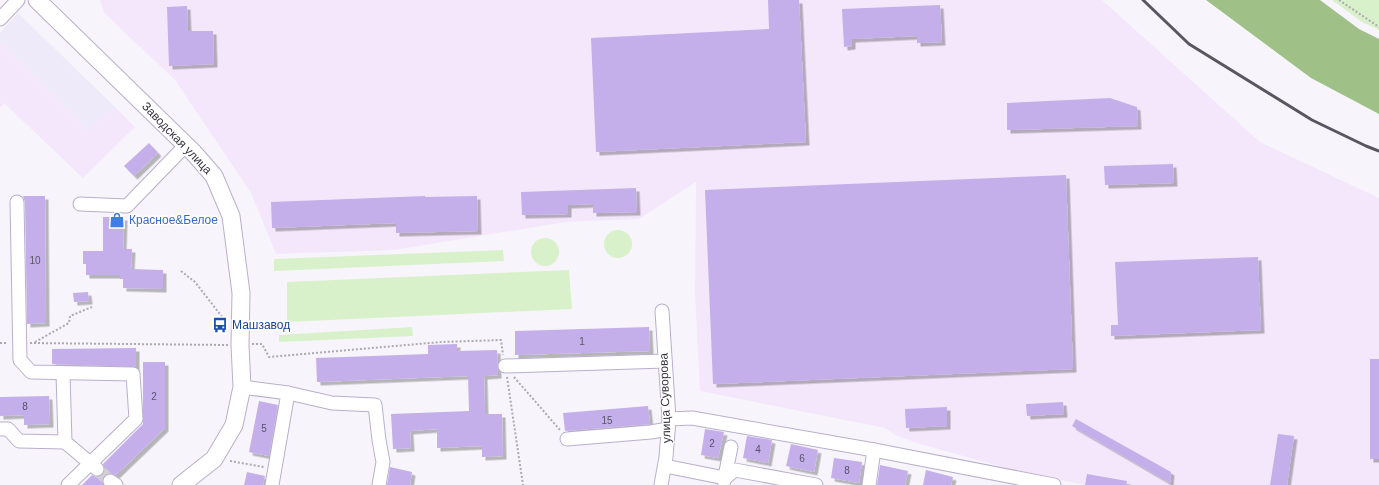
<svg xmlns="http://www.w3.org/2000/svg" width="1379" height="485" viewBox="0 0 1379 485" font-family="Helvetica,sans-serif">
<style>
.built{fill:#eeeaf9}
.industrial{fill:#f4e7fb}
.green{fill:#d9f1ca}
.forest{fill:#9fc188}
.building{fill:#c4afeb;filter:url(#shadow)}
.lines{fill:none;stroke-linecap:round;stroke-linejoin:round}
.minor-tunnel{stroke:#d1ced5;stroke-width:13;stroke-dasharray:13 6;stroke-linecap:butt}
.minor-casing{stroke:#b9afcd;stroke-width:15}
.major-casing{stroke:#b9afcd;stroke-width:19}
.path{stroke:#aca9b1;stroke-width:2;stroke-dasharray:2 2;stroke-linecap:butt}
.minor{stroke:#fff;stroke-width:13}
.major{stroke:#fff;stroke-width:17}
.rail{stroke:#595661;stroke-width:3}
.labels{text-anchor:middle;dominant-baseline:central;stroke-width:3;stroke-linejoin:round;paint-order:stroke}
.number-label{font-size:10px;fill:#5a526a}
.street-label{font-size:12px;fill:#37333f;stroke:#fff}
.shop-label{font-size:12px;fill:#366cbe;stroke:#fff;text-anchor:start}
.transit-label{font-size:12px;fill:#164399;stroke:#fff;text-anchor:start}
</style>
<defs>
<filter id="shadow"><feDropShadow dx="3.5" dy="3.5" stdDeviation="0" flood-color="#0004"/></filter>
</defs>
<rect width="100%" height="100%" fill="#f7f5fb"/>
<polygon class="built" points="18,13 115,107 88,131 0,43 0,33"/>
<g class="industrial">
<polygon points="100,0 1102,0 1260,142 1379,198 1379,485 1086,485 1028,474 920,444 895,435 885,428 700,391 695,294 696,182 639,219 566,222 394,250 276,254 251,193 175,80 104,13"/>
<polygon points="0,43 88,131 115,107 135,127 83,178 4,103 0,108"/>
</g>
<g class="green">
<polygon points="1332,0 1379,0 1379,30 1362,22"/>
<circle cx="618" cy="244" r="14"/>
<circle cx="545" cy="252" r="14"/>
<polygon points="503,250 504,261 274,271 274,259"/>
<polygon points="569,270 572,309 287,322 287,282"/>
<polygon points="412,327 413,336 279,342 279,335"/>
</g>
<polygon class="forest" points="1206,0 1320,0 1359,29 1379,39 1379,114 1311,78"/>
<g class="building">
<polygon points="768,0 799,0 806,142 596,152 591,38 769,29"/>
<polygon points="940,5 942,42 917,43 917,36 852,39 852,46 844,47 842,9"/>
<polygon points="187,6 188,31 213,31 214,64 169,66 167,7"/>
<polygon points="1110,98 1137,107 1138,126 1007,130 1007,103"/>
<polygon points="149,143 158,153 134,176 124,166"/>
<polygon points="1173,164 1174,183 1105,185 1104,166"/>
<polygon points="1066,175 1073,369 713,384 705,190"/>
<polygon points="636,188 637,212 593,213 593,204 568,205 568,214 522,215 521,192"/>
<polygon points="23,196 45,196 46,323 27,324 25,202"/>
<polygon points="425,196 425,197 477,196 478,231 396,233 396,223 272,228 271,202"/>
<polygon points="103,217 124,217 123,249 132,249 131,269 163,270 163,289 123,288 123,279 120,279 120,275 86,275 86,264 83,264 83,251 103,251"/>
<polygon points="1258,257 1261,330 1111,336 1111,325 1118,325 1115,262"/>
<polygon points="88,292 89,301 74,302 73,293"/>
<polygon points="649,327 650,351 515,355 515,331"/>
<polygon points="457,344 457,351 497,350 498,375 484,376 485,414 502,414 503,456 482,457 482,446 437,448 437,429 410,431 411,448 393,449 391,414 469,411 468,376 317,382 316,358 428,354 428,345"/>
<polygon points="136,348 136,367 52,364 52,349"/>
<rect x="1370" y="359" width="9" height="100"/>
<polygon points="143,362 165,362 165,428 116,475 110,473 104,476 102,481 103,485 82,485 92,475 96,477 103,474 105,470 103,464 143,424"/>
<polygon points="49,396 50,424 24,425 24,415 0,416 0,397"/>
<polygon points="259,401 278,405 269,456 249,452"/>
<polygon points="1063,402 1064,414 1027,416 1026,404"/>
<polygon points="648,406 650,424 565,431 563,413"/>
<polygon points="947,407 947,426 906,428 905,409"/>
<polygon points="1076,419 1171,472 1170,483 1072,426"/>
<polygon points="705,429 724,432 718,458 701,455"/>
<polygon points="1278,434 1294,436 1287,485 1270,485"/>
<polygon points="747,436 772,440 768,463 743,458"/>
<polygon points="791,444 818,450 814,472 786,466"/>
<polygon points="834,458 862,462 859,483 831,478"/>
<polygon points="880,465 908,471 905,485 877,485"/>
<polygon points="390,467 412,472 410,485 387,485"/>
<polygon points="926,470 953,477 951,485 923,485"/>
<polygon points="247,472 265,476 263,485 244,485"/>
<polygon points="1087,474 1127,481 1126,485 1085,485"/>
</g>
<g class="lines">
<polyline class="minor-tunnel" points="98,470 110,481"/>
<g class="minor-casing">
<g id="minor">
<polyline points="0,19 18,0"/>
<polyline points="17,202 20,360 31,372 133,374 136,419 68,485"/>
<polyline points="80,204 127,206 186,145"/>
<polyline points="505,366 665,361"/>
<polyline points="63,373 65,442 97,469"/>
<polyline points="242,387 288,393 272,485"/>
<polyline points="288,393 332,403 375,405 379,440 383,462 379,485"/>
<polyline points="669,419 692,418 874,450 1054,485"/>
<polyline points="0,429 8,429 19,441 65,442"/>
<polyline points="567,439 651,432 668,429"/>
<polyline points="665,466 725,478 735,470 816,485"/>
<polyline points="110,481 116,485"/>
<polyline points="724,481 731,447"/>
<polyline points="661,485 666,457 669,419 662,311"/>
<polyline points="869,485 874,450"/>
</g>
</g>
<g class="major-casing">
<polyline id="major" points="37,0 193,152 214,176 231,216 241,293 240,345 242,387 234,425 214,459 181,485"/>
</g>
<g class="path">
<polyline points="1339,0 1379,27"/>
<polyline points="181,271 195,282 223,318"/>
<polyline points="35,342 69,323 70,316 92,307"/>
<polyline points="0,343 8,343"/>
<polyline points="30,343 228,345"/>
<polyline points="252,344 262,344 269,357 441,342 501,340 503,355"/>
<polyline points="507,377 523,485"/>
<polyline points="514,377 560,430"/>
<polyline points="230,461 264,467"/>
</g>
<use href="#minor" class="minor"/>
<use href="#major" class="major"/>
<polyline class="rail" points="1143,0 1189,44 1312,120 1366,146 1379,151"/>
</g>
<defs>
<g id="shop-bare" transform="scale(1.2)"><path d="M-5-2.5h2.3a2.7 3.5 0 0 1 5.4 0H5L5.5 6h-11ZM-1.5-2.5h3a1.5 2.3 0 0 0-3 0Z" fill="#3f7fe0" stroke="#fff" stroke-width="2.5" paint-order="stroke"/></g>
<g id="bus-bare" transform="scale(1.2)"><path d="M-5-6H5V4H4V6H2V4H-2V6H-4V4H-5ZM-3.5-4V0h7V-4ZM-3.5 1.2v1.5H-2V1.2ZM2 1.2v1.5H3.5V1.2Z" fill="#1a4fb4" stroke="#fff" stroke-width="2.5" paint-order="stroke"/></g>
</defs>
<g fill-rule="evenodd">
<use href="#shop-bare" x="117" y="220"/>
<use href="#bus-bare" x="220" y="325"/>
</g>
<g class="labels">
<g class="number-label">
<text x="35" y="260">10</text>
<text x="582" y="341">1</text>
<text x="154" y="396">2</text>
<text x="25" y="406">8</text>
<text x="607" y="420">15</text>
<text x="264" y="428">5</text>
<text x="712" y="443">2</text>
<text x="758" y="449">4</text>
<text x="802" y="458">6</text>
<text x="847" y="470">8</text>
</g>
<g class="street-label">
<text transform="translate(177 138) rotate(46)">Заводская улица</text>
<text transform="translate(665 398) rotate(-92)">улица Суворова</text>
</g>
<g class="shop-label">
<text x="129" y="220">Красное&amp;Белое</text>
</g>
<g class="transit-label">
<text x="232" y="325">Машзавод</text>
</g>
</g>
</svg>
